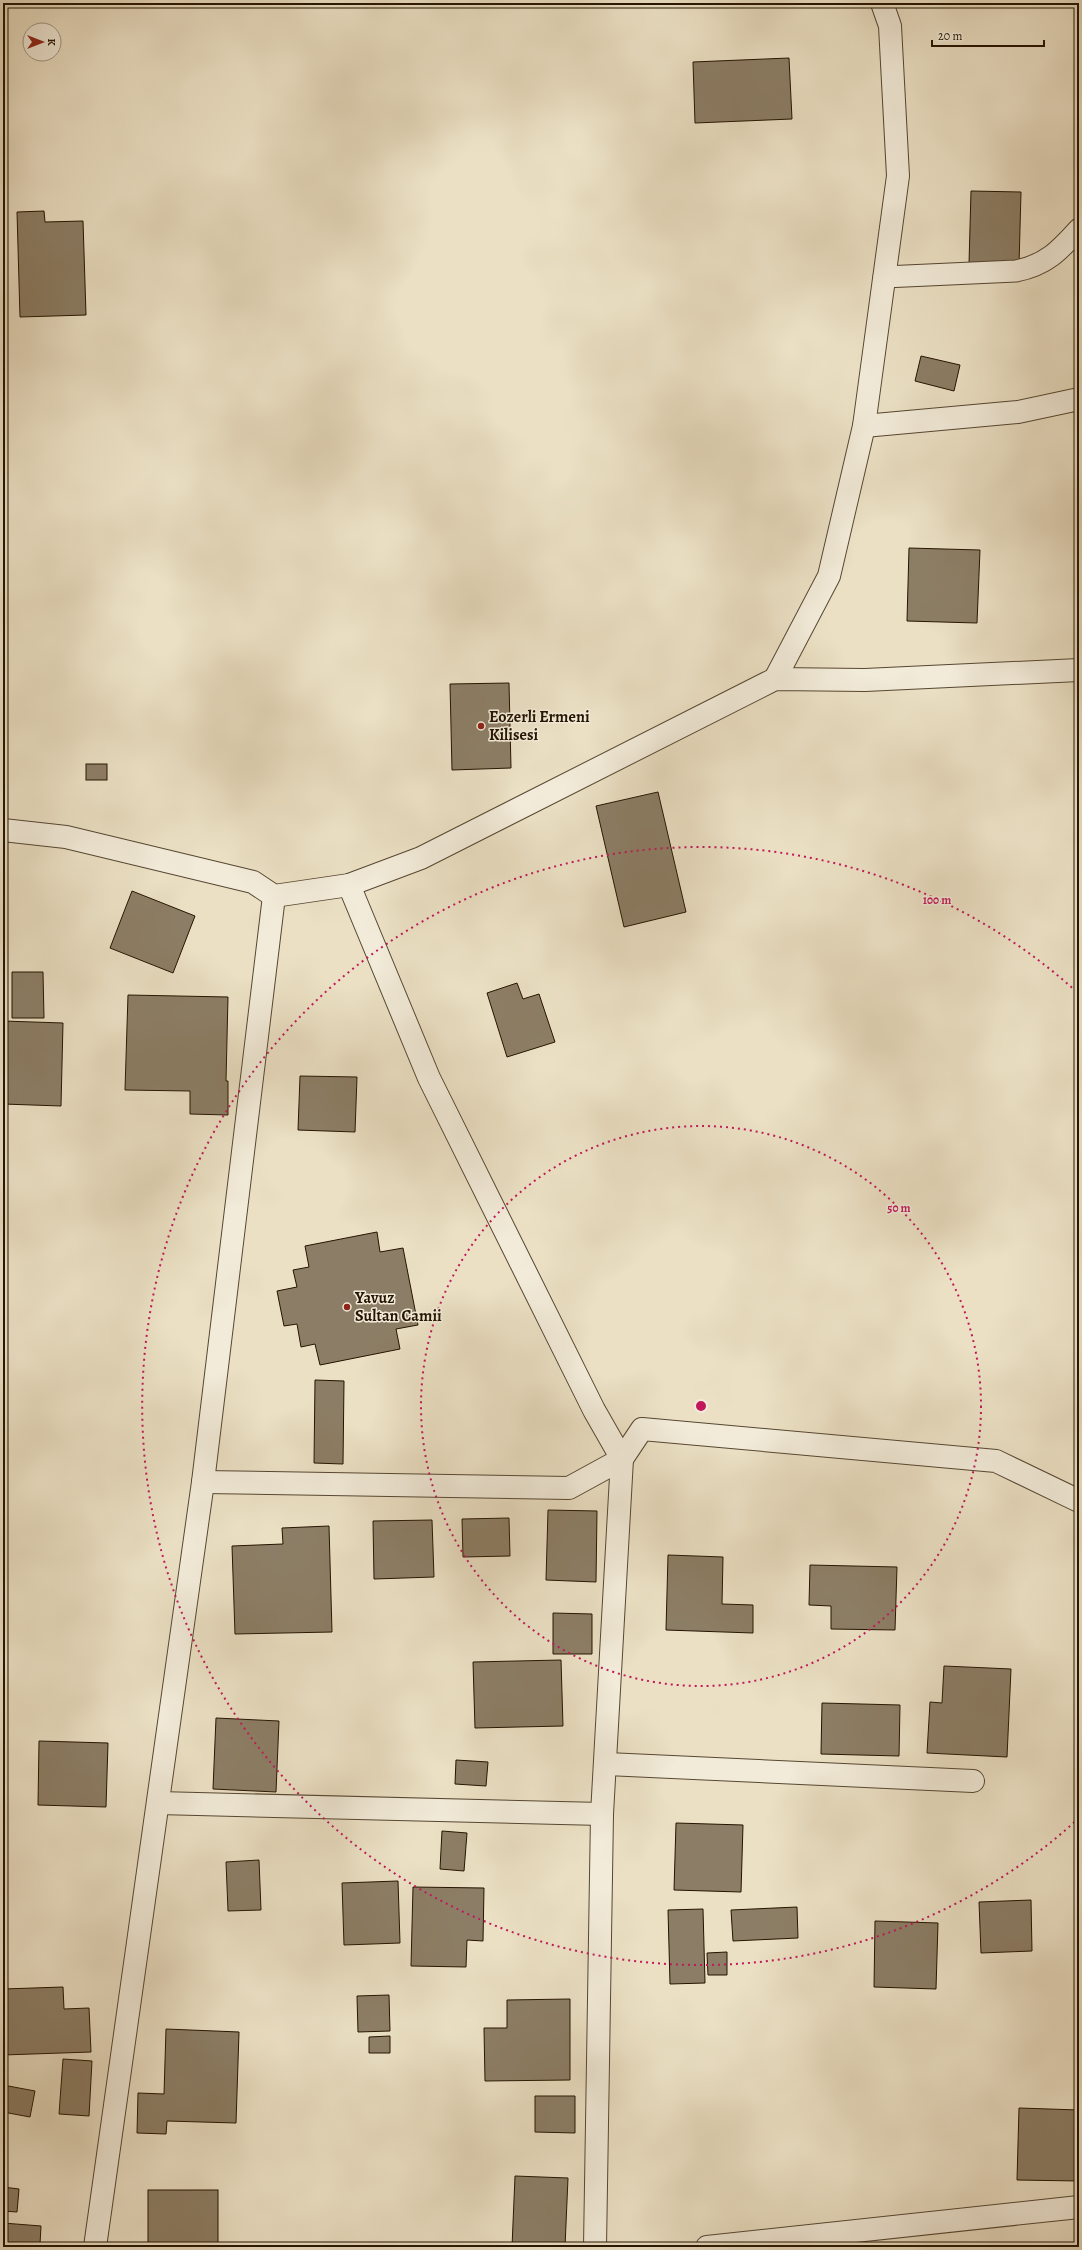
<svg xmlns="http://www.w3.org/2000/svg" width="1082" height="2250" viewBox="0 0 1082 2250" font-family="Alegreya,serif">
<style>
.building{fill:#8c7e66;stroke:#251401}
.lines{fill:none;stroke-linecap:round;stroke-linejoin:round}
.service-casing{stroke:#564732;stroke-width:23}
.minor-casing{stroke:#564732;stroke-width:24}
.service{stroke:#f2ebd9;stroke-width:21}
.minor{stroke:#f2ebd9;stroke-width:22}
.ring{fill:none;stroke:#c2185b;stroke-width:2;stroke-dasharray:2 4}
.poi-dot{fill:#8f2418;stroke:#f2ebd9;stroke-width:1.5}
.labels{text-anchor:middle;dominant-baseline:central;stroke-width:3;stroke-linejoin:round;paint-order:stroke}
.poi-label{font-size:16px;font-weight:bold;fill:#251401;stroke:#f2ebd9;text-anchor:start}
.centre{fill:#c2185b;stroke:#f2ebd9;stroke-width:2}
.ring-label{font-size:12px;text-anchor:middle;font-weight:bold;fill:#c2185b;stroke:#f2ebd9;stroke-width:3;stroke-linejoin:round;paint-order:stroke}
</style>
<rect width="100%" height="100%" fill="#ebe0c4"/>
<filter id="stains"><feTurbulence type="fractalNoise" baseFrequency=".005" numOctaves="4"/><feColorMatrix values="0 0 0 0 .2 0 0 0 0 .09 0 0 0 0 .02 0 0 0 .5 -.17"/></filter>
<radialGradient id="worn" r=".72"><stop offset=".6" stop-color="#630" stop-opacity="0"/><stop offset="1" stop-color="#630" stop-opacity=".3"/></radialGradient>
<g class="building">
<polygon points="734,3 800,3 800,6 735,7"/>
<polygon points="789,58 792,119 695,123 693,62"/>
<polygon points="971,191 1021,192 1019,265 969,264"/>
<polygon points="44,211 45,222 83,221 86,315 20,317 17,212"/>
<polygon points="921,356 960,365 954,391 915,381"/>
<polygon points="909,548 980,550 977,623 907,621"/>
<polygon points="509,683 511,768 452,770 450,684"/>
<rect x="86" y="764" width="21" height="16"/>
<polygon points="658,792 686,912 624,927 596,806"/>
<polygon points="132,891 195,916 173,973 110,948"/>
<polygon points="12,972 43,972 44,1018 12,1018"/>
<polygon points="517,983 523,999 539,994 555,1042 507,1057 487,993"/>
<polygon points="128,995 228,997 226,1081 228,1081 228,1115 190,1114 190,1091 125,1090"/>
<polygon points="3,1021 63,1023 61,1106 3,1104"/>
<polygon points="300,1076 357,1077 355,1132 298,1130"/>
<polygon points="377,1232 380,1252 403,1248 418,1325 396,1329 400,1349 320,1365 315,1344 301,1347 297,1324 284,1326 277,1291 297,1287 293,1270 309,1267 305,1246"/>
<polygon points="315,1380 344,1381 343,1464 314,1463"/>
<polygon points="548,1510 597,1511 596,1582 546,1580"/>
<polygon points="509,1518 510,1556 463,1557 462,1519"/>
<polygon points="432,1520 434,1577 374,1579 373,1521"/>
<polygon points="329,1526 332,1632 235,1634 232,1546 283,1544 282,1528"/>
<polygon points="668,1555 723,1557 722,1604 753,1605 753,1633 666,1630"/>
<polygon points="810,1565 897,1567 895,1630 831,1629 831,1606 809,1605"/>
<polygon points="553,1613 592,1614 592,1654 553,1654"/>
<polygon points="1078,1642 1079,1642 1079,1720"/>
<polygon points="561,1660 563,1726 475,1728 473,1662"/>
<polygon points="944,1666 1011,1669 1007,1757 927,1753 930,1702 942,1703"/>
<polygon points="822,1703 900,1705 899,1756 821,1754"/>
<polygon points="216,1718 279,1721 276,1792 213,1789"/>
<polygon points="39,1741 108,1743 106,1807 38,1805"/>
<polygon points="456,1760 488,1762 486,1786 455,1784"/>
<polygon points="676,1823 743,1825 741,1892 674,1890"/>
<polygon points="442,1831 467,1833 464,1871 440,1869"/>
<polygon points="259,1860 261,1910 228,1911 226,1862"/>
<polygon points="398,1881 400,1943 344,1945 342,1883"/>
<polygon points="413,1887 484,1888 483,1941 467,1940 466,1967 411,1966"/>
<polygon points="1031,1900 1032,1951 981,1953 979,1902"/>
<polygon points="797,1907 798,1938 733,1941 731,1910"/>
<polygon points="703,1909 705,1983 670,1984 668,1910"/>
<polygon points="875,1921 938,1923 936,1989 874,1987"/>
<polygon points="727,1952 727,1975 708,1975 707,1953"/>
<polygon points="63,1987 64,2009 89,2008 91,2052 3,2055 3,1989"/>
<polygon points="389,1995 390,2031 358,2032 357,1996"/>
<polygon points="570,1999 570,2080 485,2081 484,2028 507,2028 507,2000"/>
<polygon points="166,2029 239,2032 236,2123 167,2121 166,2134 137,2133 138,2093 164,2094"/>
<polygon points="390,2036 390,2053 369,2053 369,2037"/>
<polygon points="63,2059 92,2061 89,2116 59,2114"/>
<polygon points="3,2085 35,2091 30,2117 3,2112"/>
<polygon points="535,2096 575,2096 575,2133 535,2132"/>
<polygon points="1019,2108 1079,2110 1079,2181 1017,2180"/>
<polygon points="515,2176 568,2178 565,2247 512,2247"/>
<polygon points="3,2187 19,2189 17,2212 3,2211"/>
<rect x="148" y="2190" width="70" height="57"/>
<polygon points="3,2223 41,2226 40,2244 54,2245 54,2247 3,2247"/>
</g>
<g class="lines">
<g class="service-casing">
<path id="service" d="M884,277L1016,271C1046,265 1059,251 1079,229"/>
</g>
<g class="minor-casing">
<g id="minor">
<polyline points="864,426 1018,412 1079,399"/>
<polyline points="775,679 829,576 864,426 898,176 890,26 882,3"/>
<polyline points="3,830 66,837 253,882 274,896 349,885 421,858 775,679 865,680 1079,670"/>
<polyline points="349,885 429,1078 594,1410 622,1459 602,1814 595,2247"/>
<polyline points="203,1482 569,1488 622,1459 642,1429 996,1461 1079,1501"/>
<polyline points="607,1764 973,1781"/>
<polyline points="158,1803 602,1814"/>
<polyline points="95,2247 203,1482 274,896"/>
<polyline points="707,2247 1079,2207"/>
</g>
</g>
<use href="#service" class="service"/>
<use href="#minor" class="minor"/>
</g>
<g class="ring">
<circle cx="701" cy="1406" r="280"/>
<path d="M1079 1818A559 559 0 1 1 1079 994"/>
</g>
<g class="poi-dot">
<circle cx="481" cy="726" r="4"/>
<circle cx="347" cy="1307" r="4"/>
</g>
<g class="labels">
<g class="poi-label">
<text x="489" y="717">Eozerli Ermeni<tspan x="489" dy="18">Kilisesi</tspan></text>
<text x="355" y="1298">Yavuz<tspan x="355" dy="18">Sultan Camii</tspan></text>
</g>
</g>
<circle cx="701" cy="1406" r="6" class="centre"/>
<g class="ring-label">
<text x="937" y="904">100 m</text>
<text x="899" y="1212">50 m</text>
</g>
<rect width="1082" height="2250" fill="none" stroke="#ebe0c4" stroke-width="16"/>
<rect x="4" y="4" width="1074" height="2242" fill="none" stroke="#251401" stroke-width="2"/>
<rect x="8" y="8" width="1066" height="2234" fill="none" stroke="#251401"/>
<g transform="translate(42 42) rotate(90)"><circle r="19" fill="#f2ebd9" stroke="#a09583"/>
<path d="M0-3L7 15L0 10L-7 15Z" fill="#8f2418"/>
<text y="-6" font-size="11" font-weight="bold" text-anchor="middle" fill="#251401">K</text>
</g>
<path d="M932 40v6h112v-6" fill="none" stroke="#251401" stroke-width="2"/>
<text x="938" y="40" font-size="12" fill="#251401" stroke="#f2ebd9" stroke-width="3" paint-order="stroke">20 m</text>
<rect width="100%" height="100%" filter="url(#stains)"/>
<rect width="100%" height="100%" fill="url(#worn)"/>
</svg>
